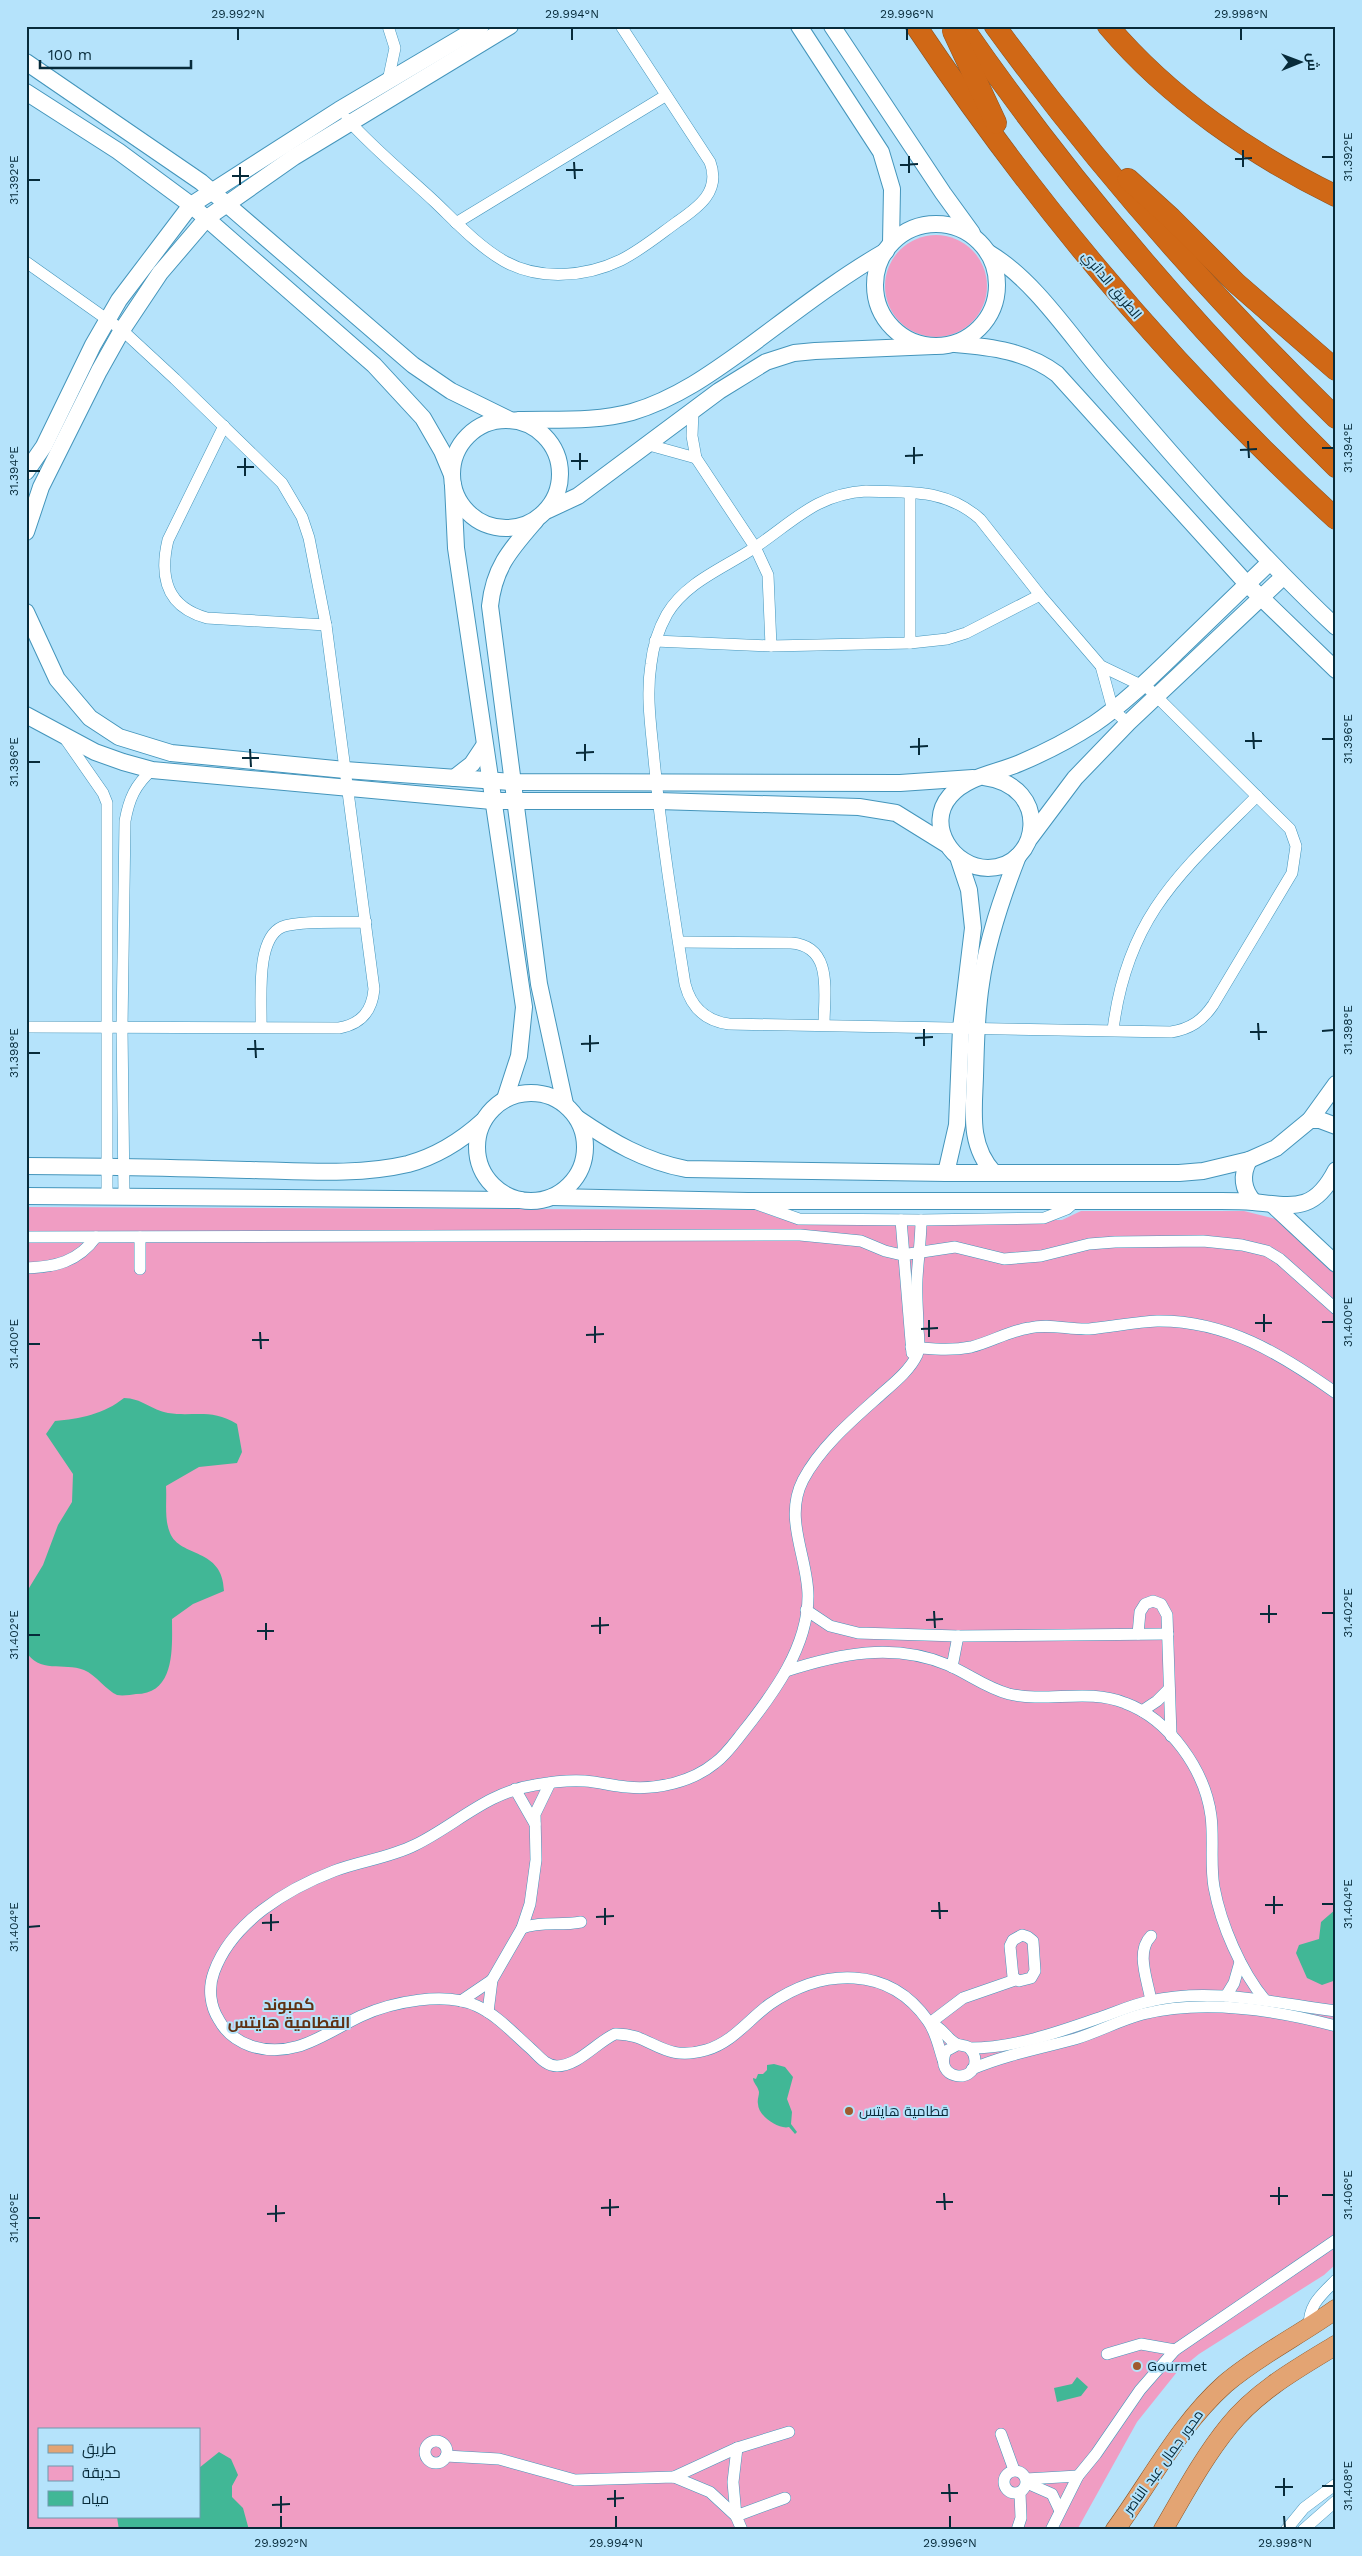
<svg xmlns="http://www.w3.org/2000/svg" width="1362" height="2556" viewBox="0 0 1362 2556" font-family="'Work Sans',Cairo,sans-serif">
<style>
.green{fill:#f09dc3;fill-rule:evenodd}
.water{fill:#41b796}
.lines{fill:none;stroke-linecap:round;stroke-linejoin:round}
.street-casing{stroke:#4495bb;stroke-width:12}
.secondary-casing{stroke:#4495bb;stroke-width:18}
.primary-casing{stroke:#8a5323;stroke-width:20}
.highway-casing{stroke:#8a5323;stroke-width:22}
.street{stroke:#fff;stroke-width:11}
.secondary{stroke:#fff;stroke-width:16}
.primary{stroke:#e3a473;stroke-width:19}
.highway{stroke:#d06816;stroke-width:21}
.ticks{fill:none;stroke:#072b3a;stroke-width:2}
.poi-dot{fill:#a05a2e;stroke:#b5e3fb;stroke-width:2}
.labels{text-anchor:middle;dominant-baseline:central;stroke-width:4;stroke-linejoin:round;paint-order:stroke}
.street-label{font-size:14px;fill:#072b3a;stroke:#b5e3fb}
.poi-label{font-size:14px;fill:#072b3a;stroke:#b5e3fb;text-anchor:start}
.quarter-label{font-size:16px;font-weight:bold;fill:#603112;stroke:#b5e3fb}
.neatline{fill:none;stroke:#072b3a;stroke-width:2}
.ticks-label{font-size:12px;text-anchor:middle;fill:#072b3a}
</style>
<rect width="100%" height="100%" fill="#b5e3fb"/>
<g class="green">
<circle cx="936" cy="286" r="51"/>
<path d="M26,1207L757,1210L778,1218L1062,1220L1081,1211H1244L1280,1220L1336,1275V2264L1324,2275L1199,2354L1177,2372L1137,2422L1077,2530H26ZM39,2430H199V2517H39Z"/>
</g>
<g class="water">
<path d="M124,1398C141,1398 152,1410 168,1413C194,1417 211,1408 237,1424L242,1452L237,1463L199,1467L166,1486C167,1501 164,1519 170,1533C180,1558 223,1547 224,1591L193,1604L172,1619C172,1646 176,1694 136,1694C131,1695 122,1696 117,1695C107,1691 96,1675 84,1670C64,1662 38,1674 26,1651V1593L43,1565L58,1525L72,1502L73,1474L46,1434L55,1421C80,1419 104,1414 124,1398Z"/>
<polygon points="1336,1909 1336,1980 1322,1985 1307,1978 1296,1953 1299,1945 1319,1939 1321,1922"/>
<path d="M774,2064L785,2067L793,2077L787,2099L792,2112L791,2124L797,2132L795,2134L789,2127C779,2130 758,2116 758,2104C757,2100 759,2096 759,2092C758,2086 753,2083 753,2078L756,2079L758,2074H763L767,2070V2065Z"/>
<polygon points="1077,2377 1088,2387 1081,2396 1057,2402 1054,2388 1072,2384"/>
<polygon points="219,2452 231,2459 238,2475 232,2486 232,2497 243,2508 249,2530 196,2530 187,2527 173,2530 119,2530 117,2517 199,2517 199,2468"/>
</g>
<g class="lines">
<g class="street-casing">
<g id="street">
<polyline points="388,26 395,48 388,81"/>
<path d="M347,119C374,149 406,175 435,202C457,223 478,246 504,261C539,281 586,277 621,260C641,250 659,235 677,222C699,207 721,191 710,162L621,26"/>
<polyline points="456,223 665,96"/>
<path d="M26,262L122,330L175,379L282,483L302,517L309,538L326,625L374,989C372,1012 361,1024 339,1028L26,1027"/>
<polyline points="693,411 692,436 696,458 755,547 768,575 771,646"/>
<path d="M224,426L168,540C159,578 167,607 207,618L326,625"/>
<polyline points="649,445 696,458"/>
<path d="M866,491C910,493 945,488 980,519L1040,595L1101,666L1149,689L1290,829L1296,846L1292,873L1213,1005C1202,1021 1190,1029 1171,1032L729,1024C705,1021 691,1007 685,984C673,909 661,834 654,759C651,727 646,696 651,664C653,646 658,630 667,614C686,582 724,568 754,548C793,522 816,494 866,491Z"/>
<polyline points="655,641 771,646 910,643 947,639 966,633 1040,595"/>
<polyline points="910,643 910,493"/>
<polyline points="1101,666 1113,710 1128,723"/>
<polyline points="64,737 103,793 107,803 107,1195"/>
<path d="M679,942L791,943C834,946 824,994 824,1025"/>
<path d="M261,1027C262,1001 255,939 282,927C298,920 346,923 366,922"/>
<path d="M1113,1030C1127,916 1181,872 1257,796"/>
<path d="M124,1195L122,1028L125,821C129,799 135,785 152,770"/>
<polyline points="754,1203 799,1219 921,1220 1044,1218 1067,1209 1076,1201"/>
<polyline points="901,1220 912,1353"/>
<path d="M921,1220C921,1240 918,1259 917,1279C916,1296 918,1313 918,1330C919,1338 920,1347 917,1355C909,1372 890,1386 877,1398C850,1422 820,1448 803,1480C783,1519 808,1557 808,1596C808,1647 774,1693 743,1732C735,1742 726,1755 715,1763C692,1782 657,1790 627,1787C613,1786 599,1782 585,1781C569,1780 551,1782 535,1785C487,1792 456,1825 415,1845C389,1858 360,1861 334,1871C287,1889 232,1922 214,1972C208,1988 210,2006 219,2020C226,2033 237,2041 251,2046C294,2060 325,2033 361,2016C392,2002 445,1991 477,2006C497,2015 513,2033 530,2048C538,2055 545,2066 557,2066C578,2066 597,2042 615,2034C652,2033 661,2063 706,2050C732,2043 749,2019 770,2004C823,1968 889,1965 928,2021C936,2032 939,2048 943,2060"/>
<polyline points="26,1237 800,1235 861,1241 885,1251 902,1255 955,1247 1004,1259 1041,1256 1089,1244 1115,1242 1203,1241 1242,1245 1267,1251 1280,1259 1336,1309"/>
<polyline points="140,1237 140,1269"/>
<path d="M26,1268C55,1267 78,1262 96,1237"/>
<path d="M911,1347C931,1349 951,1351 971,1347C991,1342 1009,1331 1029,1328C1049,1323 1069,1330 1089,1329C1112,1327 1134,1322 1157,1321C1226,1320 1281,1354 1336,1393"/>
<polyline points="806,1610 830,1626 858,1633 958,1636 1168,1634"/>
<polyline points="1138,1634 1140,1612 1145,1604 1153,1601 1161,1604 1167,1615 1171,1736"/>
<polyline points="952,1667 958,1636"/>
<path d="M786,1671C839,1654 893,1642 948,1665C969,1674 986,1688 1009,1694C1047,1703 1088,1688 1125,1703C1169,1719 1205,1770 1211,1816C1214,1839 1210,1864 1214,1887C1221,1925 1241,1971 1265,2000"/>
<polyline points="1142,1711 1157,1701 1169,1689"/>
<polyline points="515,1789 535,1824"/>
<path d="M522,1928C541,1921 560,1926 581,1922"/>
<polygon points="1022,1935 1028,1937 1033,1941 1035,1971 1031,1978 1019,1981 1013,1977 1010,1946 1013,1940"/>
<polyline points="1226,1996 1234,1983 1240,1962"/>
<polyline points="461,2001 492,1980"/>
<path d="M1151,2001C1148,1981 1135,1952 1151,1936"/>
<polyline points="488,2012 492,1980 522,1928 530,1904 536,1860 535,1814 550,1783"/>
<path d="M930,2023C943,2027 947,2040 957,2044C961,2046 964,2045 968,2047C973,2051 975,2055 975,2061C975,2085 933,2079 946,2051L957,2045"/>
<polyline points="930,2023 963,1998 1015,1980"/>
<path d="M970,2048C1013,2048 1056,2033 1096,2019C1114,2013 1131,2005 1150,2001C1212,1987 1274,2003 1336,2011"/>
<path d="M972,2069C1005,2055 1041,2048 1075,2039C1098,2032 1120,2020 1143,2014C1204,1999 1276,2010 1336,2026"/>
<path d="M1309,2329C1308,2305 1320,2296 1336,2280"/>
<polyline points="1107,2354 1141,2344 1175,2350"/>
<polyline points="1001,2434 1014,2470"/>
<circle cx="436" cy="2452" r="11"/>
<polyline points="737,2448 733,2482 736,2516 785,2498"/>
<polyline points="446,2456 499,2459 575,2480 674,2477 710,2492 736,2516 742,2530"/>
<circle cx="1015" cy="2482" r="11"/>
<polyline points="674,2477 737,2448 789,2432"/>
<polyline points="1026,2479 1078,2476"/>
<polyline points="1027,2483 1052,2494 1060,2511"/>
<polyline points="1017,2530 1021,2518 1020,2493"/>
<polyline points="1051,2530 1078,2476 1096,2454 1140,2390 1175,2350 1336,2240"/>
<polyline points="1286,2530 1304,2508 1336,2484"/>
<polyline points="1303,2530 1336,2501"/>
</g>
</g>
<g class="secondary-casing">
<g id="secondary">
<polyline points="799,26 881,152 892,189 891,243"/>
<polyline points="832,26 943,193 972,233"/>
<polyline points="26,62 201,182 413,365 451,391 508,419"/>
<polyline points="26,92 118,151 191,205 374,365 423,418 442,451 452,475"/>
<circle cx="936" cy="285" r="61"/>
<path d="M989,253C1034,280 1069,334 1103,374C1177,461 1252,548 1336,627"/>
<path d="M955,344C992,347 1026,351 1057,374L1247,584L1336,670"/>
<circle cx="506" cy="474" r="54"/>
<path d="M518,420C556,419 596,422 632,412C676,399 712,373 748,347C793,314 837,279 886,251"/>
<polyline points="26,472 44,446 93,345 119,300 191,205 339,110 481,26"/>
<polyline points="453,485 456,548 524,1007 519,1056 505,1099"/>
<polyline points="548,510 578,496 719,391 766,362 794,353 815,351 934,346"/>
<path d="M536,520C511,549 494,567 490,606L539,984L565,1104"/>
<polyline points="26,532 41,487 99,371 122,330 160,273 207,218 294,157 510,26"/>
<polyline points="26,612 57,679 90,718 119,737 171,753 345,770 512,782 900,783 973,778"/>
<polyline points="26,715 95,752 123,762 152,770 492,801 658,801 859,807 896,813 946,844"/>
<path d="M984,777C1053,786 1040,868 988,868C953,868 925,825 950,796C967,776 997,773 1020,763C1046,752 1071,739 1094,724C1125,703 1152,676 1179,650C1209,621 1239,592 1269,563"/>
<polyline points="454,778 472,764 484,746"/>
<polyline points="1030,838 1075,778 1128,723 1283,577"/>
<circle cx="531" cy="1147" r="54"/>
<path d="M577,1118C612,1142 644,1161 686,1169L946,1173H1179L1203,1171L1249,1160L1276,1148L1310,1120L1336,1084"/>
<polyline points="1310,1120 1320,1120 1336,1126"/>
<path d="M1249,1160C1241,1175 1242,1189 1254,1202"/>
<path d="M26,1166C101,1166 175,1168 250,1170C301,1171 357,1176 408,1164C437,1156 461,1141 483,1121"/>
<polyline points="946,1173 957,1125 961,1028 973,928 969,890 959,860"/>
<path d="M994,1173C968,1145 974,1111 975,1076C976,1045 976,1015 981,984C987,940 1002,897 1018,856"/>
<polyline points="26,1196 520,1200"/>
<path d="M552,1197L748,1201H1221C1232,1201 1242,1201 1253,1202C1293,1206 1314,1213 1336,1170"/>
<polyline points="1274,1206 1336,1264"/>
</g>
</g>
<g class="primary-casing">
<g id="primary">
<path d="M1115,2530C1151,2481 1179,2425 1225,2384C1259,2355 1300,2335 1336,2309"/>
<path d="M1163,2530C1184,2494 1203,2458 1229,2426C1257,2391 1298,2368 1336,2345"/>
</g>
</g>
<g class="highway-casing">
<g id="highway">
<path d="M916,26C1036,205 1177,373 1336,519"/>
<path d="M962,26C1072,185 1198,331 1336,467"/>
<path d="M995,26C1097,166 1212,297 1336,418"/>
<path d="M1108,26C1169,98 1252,155 1336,196"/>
<polyline points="953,31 996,123"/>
<polyline points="1128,179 1171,218 1236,283 1336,370"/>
</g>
</g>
<use href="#street" class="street"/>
<use href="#secondary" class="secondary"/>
<use href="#primary" class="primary"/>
<use href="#highway" class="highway"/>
</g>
<path class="ticks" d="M238,28V40M572,28V40M907,28V40M1241,28V40M1243,150V167M909,156V173M1322,157H1334M1235,159L1252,158M574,162L575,179M900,165L918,164M240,167V185M566,170H583M232,176H249M28,180H40M1248,441L1249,458M914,447V464M1322,448H1334M1240,450L1257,449M580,453V470M905,456L923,455M245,458V476M571,461H588M237,467H254M28,471H40M1253,732L1254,749M919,738V755M1322,739H1334M1245,741H1262M585,744V761M910,747L928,746M250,749L251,767M576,753L594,752M242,758H259M28,762H40M1258,1023L1259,1040M924,1029V1046M1322,1031L1334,1030M1250,1032H1267M590,1035V1052M915,1038L933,1037M255,1040L256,1058M581,1044L599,1043M247,1049H264M28,1053H40M1264,1314V1332M929,1320V1337M1322,1322H1334M1255,1323H1272M595,1326V1343M921,1329L938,1328M260,1332L261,1349M586,1335L604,1334M252,1340H269M28,1344H40M1269,1605V1623M934,1611L935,1628M1322,1613H1334M1260,1614H1277M600,1617V1634M926,1620L943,1619M266,1623V1640M591,1626L609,1625M257,1631H274M28,1635H40M1274,1896V1914M939,1902L940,1919M1322,1904H1334M1265,1905H1283M605,1908V1925M931,1911H948M271,1914V1931M596,1917L614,1916M262,1923L279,1922M28,1927L40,1926M1279,2187V2205M944,2193L945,2210M1322,2195H1334M1270,2196H1288M610,2199V2216M936,2202H953M276,2205V2222M601,2208L619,2207M267,2214L285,2213M28,2218H40M1284,2478V2496M949,2484L950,2502M1322,2486H1334M1275,2487H1293M615,2490V2507M941,2493H958M281,2496V2513M607,2499L624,2498M272,2505L290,2504M281,2516V2528M616,2516V2528M950,2516V2528M1284,2516L1285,2528"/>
<g class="poi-dot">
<circle cx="849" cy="2111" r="5"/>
<circle cx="1137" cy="2366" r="5"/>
</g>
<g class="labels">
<g class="street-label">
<text transform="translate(1112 285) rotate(50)">الطريق الدائري</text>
<text transform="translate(1163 2462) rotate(-54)">محور جمال عبد الناصر</text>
</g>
<g class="poi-label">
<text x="859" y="2111">قطامية هايتس</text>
<text x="1147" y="2366">Gourmet</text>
</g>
<g class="quarter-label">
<text x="289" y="2004">كمبوند<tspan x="289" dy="18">القطامية هايتس</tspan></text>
</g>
</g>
<rect width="1362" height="2556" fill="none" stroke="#b5e3fb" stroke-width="55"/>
<rect x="38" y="2428" width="162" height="90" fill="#b5e3fb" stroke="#6f99ae"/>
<rect x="48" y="2445" width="25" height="8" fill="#e3a473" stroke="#6f99ae"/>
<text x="82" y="2454" font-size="15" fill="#072b3a">طريق</text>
<rect x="48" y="2466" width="25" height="15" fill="#f09dc3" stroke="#6f99ae"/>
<text x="82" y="2478" font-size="15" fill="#072b3a">حديقة</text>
<rect x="48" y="2491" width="25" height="15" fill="#41b796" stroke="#6f99ae"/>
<text x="82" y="2504" font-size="15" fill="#072b3a">مياه</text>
<g transform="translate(1300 62) rotate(89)" stroke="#b5e3fb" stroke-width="4" paint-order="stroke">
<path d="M0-4L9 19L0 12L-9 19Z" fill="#072b3a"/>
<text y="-8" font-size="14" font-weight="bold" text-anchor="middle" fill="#072b3a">ش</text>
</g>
<path d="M40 60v8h151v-8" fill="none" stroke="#072b3a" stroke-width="2.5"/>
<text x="48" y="60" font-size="15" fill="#072b3a" stroke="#b5e3fb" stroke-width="4" paint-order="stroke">100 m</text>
<rect x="28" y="28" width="1306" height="2500" class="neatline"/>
<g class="ticks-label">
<text x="238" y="18">29.992°N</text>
<text x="572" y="18">29.994°N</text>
<text x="907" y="18">29.996°N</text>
<text x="1241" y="18">29.998°N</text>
<text transform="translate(1348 157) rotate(-90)" y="4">31.392°E</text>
<text transform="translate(14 180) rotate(-90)" y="4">31.392°E</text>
<text transform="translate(1348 448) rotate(-90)" y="4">31.394°E</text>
<text transform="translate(14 471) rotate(-90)" y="4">31.394°E</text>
<text transform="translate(1348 739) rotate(-90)" y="4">31.396°E</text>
<text transform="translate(14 762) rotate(-90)" y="4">31.396°E</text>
<text transform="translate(1348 1030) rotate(-90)" y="4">31.398°E</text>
<text transform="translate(14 1053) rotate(-90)" y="4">31.398°E</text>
<text transform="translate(1348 1322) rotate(-90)" y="4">31.400°E</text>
<text transform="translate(14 1344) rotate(-90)" y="4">31.400°E</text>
<text transform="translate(1348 1613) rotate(-90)" y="4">31.402°E</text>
<text transform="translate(14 1635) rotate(-90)" y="4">31.402°E</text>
<text transform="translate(1348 1904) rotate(-90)" y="4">31.404°E</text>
<text transform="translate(14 1927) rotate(-90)" y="4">31.404°E</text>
<text transform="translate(1348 2195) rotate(-90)" y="4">31.406°E</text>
<text transform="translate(14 2218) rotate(-90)" y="4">31.406°E</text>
<text transform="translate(1348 2486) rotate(-90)" y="4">31.408°E</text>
<text x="281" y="2547">29.992°N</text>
<text x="616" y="2547">29.994°N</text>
<text x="950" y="2547">29.996°N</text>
<text x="1285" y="2547">29.998°N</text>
</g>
</svg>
